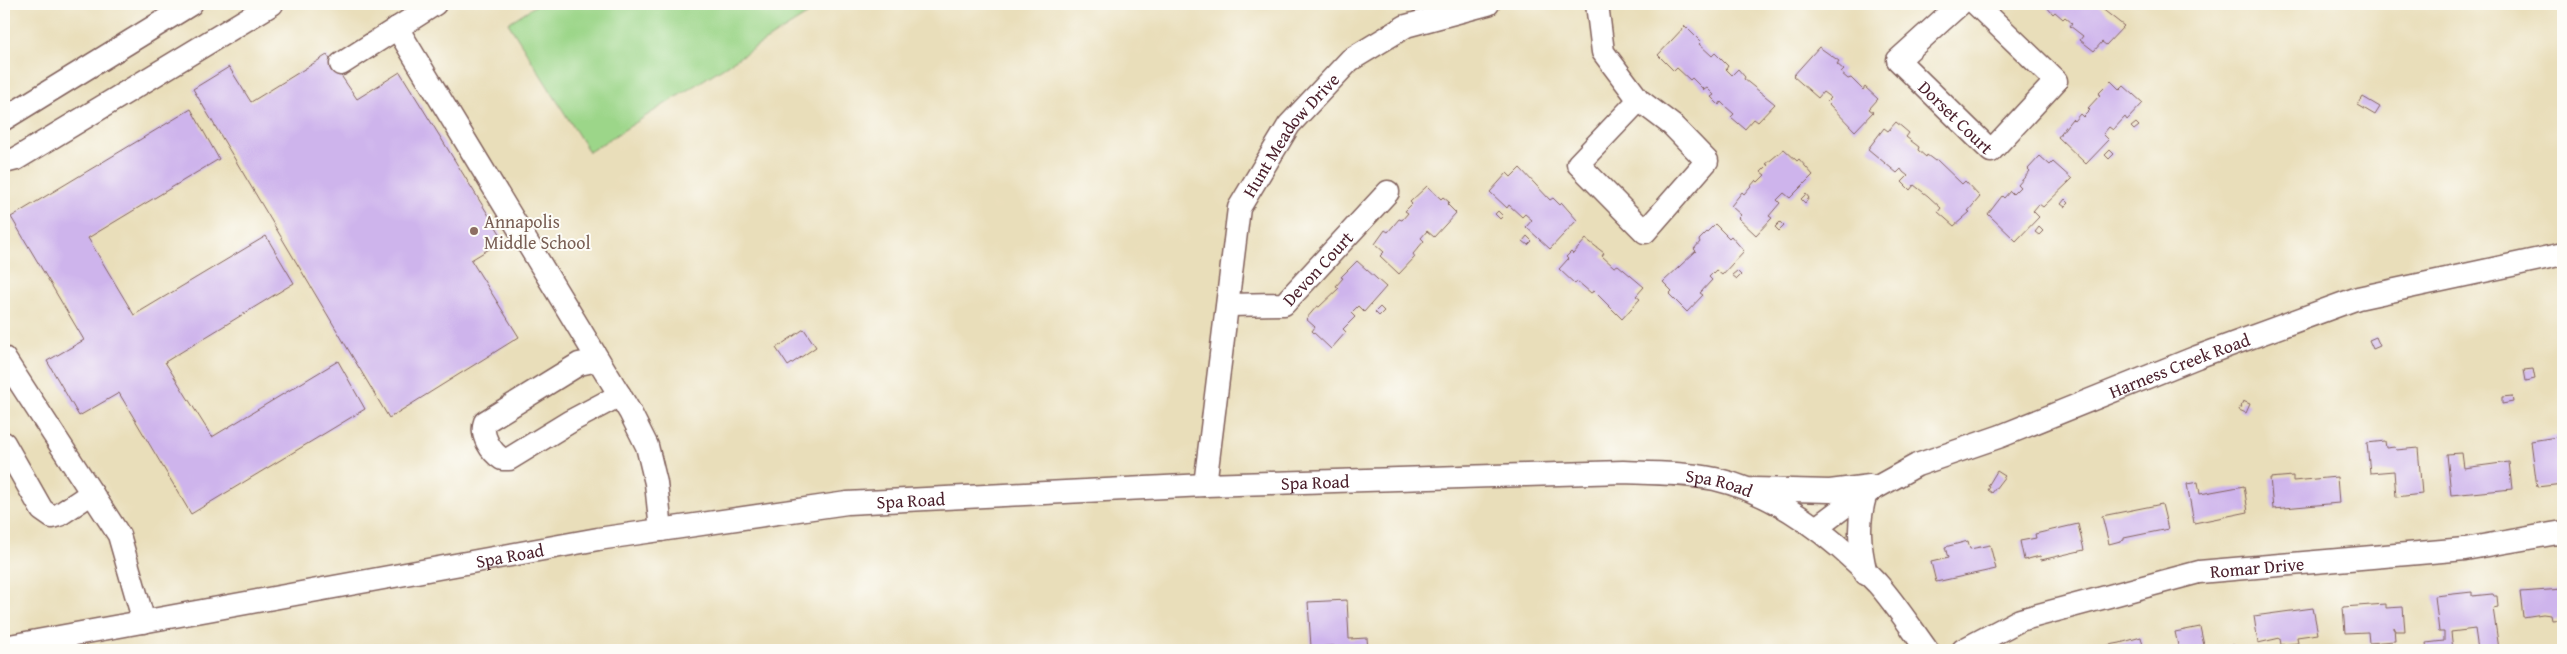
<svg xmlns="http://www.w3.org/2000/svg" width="2567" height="654" viewBox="0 0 2567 654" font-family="'Gentium Book Plus',serif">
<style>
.green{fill:#9cd689;stroke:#737a5a}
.building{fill:#ceb4ec}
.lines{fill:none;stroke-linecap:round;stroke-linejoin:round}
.minor-casing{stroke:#82625d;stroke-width:25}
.minor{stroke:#fff;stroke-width:22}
.education-dot{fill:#8d6e63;stroke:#fdfcf7;stroke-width:2}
.labels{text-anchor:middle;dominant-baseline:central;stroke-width:4;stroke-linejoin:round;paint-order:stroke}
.street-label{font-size:18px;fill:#4a1f2b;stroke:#fdfcf7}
.education-label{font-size:18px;fill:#785e54;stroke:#fdfcf7;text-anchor:start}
</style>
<rect width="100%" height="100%" fill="#fdfcf7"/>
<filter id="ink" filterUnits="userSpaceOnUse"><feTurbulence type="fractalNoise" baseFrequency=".02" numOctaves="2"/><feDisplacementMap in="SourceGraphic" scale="10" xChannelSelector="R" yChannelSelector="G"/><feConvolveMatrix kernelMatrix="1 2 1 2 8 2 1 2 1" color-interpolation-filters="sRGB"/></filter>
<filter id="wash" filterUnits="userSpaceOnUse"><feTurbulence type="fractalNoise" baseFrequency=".0096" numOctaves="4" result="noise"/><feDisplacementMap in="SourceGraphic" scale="20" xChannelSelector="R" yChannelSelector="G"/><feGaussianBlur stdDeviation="1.12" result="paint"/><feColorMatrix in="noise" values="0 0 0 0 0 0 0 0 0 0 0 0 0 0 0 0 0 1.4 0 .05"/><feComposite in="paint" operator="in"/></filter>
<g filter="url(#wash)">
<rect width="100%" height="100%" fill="#e9deba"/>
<polygon class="green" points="538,4 824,4 589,152 508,23"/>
<g id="blocks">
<g class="building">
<polygon points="2044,4 2096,4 2124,26 2106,45 2102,42 2094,51 2080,40 2083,36 2070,26 2072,23 2065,17 2063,19 2055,12 2053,14"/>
<polygon points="1685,26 1701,42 1699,44 1712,56 1715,53 1728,66 1726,69 1732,75 1738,69 1745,77 1744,79 1775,104 1758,122 1754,119 1745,129 1731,117 1734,114 1725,106 1721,102 1719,105 1711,97 1714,95 1707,88 1704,90 1692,78 1690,80 1677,68 1674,71 1658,55"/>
<polygon points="1819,47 1839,61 1837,64 1844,70 1841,73 1848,79 1851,78 1863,90 1865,87 1878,99 1869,109 1873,112 1855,131 1827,102 1831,98 1823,92 1818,98 1793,76"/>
<polygon points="327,55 357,99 400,72 504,240 471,260 519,337 389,418 193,89 229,67 251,102"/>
<polygon points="2111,81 2120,90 2124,86 2143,103 2127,120 2125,117 2113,130 2109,127 2103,134 2109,140 2086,164 2058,137 2072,119 2074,121 2080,114 2083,117 2090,110 2088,108 2100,95 2098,94"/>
<polygon points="2363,97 2380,107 2375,115 2358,105"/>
<polygon points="191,109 219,159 88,238 134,315 266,236 294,283 165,362 212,437 338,361 365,409 191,514 119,393 79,416 47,361 84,340 11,217"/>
<polygon points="1896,122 1909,133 1906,137 1919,147 1918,150 1926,157 1927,155 1935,161 1937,160 1962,184 1965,181 1980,197 1968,211 1970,212 1954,226 1938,212 1941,208 1928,196 1914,185 1910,190 1902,182 1908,176 1903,172 1901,169 1897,173 1868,149 1884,128 1888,131"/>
<polygon points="2136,123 2139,126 2134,130 2131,127"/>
<polygon points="1784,149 1797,161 1799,159 1813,175 1790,198 1784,193 1777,200 1780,203 1769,216 1772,218 1756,235 1738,218 1741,215 1731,206 1742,192 1744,194 1756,180 1758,182 1765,175 1761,172 1768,165 1766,164"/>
<polygon points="2110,150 2114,154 2109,159 2105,155"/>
<polygon points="2040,156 2050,165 2053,162 2072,179 2043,207 2039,204 2033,211 2039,217 2016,241 1988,214 2002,196 2004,198 2010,191 2013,194 2020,187 2018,185 2030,171 2028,169"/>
<polygon points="1520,168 1550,200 1553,198 1560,205 1562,203 1577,220 1550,249 1526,227 1532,220 1525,214 1522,217 1509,205 1507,208 1490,192 1507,173 1511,177"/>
<polygon points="1427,186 1441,199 1443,197 1449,202 1447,204 1456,213 1434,237 1427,231 1421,238 1424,241 1413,254 1415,257 1399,274 1380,256 1384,252 1375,244 1385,230 1388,232 1399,219 1402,220 1408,213 1405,211 1412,204 1410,202"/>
<polygon points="1806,194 1809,198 1805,203 1801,199"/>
<polygon points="2065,199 2069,203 2065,207 2061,204"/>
<polygon points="1498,211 1503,216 1500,219 1495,214"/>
<polygon points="1780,222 1784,226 1779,231 1775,227"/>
<polygon points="1715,224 1729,238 1731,236 1744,251 1722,275 1716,270 1709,277 1712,280 1700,293 1703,295 1687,312 1669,294 1672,291 1663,282 1696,251 1694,249 1700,242 1699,240"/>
<polygon points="2039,227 2043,231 2039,235 2035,232"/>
<polygon points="1527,236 1532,241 1528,245 1523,241"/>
<polygon points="1586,239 1604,253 1602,256 1614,267 1618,265 1644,287 1636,296 1640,299 1622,319 1594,291 1591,293 1577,281 1575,284 1559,269 1568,259 1566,257 1571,252 1573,254"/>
<polygon points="1357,261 1386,287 1364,312 1358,306 1351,313 1355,317 1343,329 1346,332 1331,349 1312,331 1315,327 1306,319 1317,306 1319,307 1339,288 1336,286 1343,278 1341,277"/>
<polygon points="1737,271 1741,275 1737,279 1732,275"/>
<polygon points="1380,307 1384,311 1379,316 1375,312"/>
<polygon points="804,329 816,347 788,366 776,348"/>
<polygon points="2376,337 2380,346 2373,349 2369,340"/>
<polygon points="2533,369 2535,379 2526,381 2524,370"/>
<polygon points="2512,396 2513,402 2502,404 2502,397"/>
<polygon points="2243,401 2250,404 2246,413 2239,410"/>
<polygon points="2563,436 2563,484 2537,487 2531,441"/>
<polygon points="2385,441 2386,448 2395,447 2396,450 2418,448 2422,494 2396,497 2394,471 2370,473 2367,443"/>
<polygon points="2462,453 2464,468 2509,462 2512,489 2451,495 2447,454"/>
<polygon points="1997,471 2005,476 1992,493 1988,490 1990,487 1988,486"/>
<polygon points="2293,476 2293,481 2337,477 2339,503 2273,509 2270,478"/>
<polygon points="2198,482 2200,494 2244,486 2248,512 2194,523 2187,484"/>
<polygon points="2162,504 2168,529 2124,538 2124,540 2109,544 2102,516"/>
<polygon points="2078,524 2084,550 2041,560 2040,556 2024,560 2020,541 2036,538 2035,534"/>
<polygon points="1968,541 1970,549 1990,545 1996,569 1936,582 1931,562 1948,558 1945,547"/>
<polygon points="2563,589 2563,619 2552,620 2551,615 2543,614 2523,617 2520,592"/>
<polygon points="2472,592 2472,596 2492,594 2493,596 2497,596 2498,607 2493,608 2499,649 2478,650 2475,629 2451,632 2453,650 2427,650 2426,643 2444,641 2444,632 2439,632 2435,596"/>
<polygon points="1347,600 1349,639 1367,638 1368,650 1334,650 1334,646 1311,647 1308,602"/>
<polygon points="2386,604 2386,608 2403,607 2405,631 2396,631 2394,627 2395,641 2369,643 2368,632 2345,633 2343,607"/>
<polygon points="2313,608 2318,634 2297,637 2298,643 2281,645 2280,638 2258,643 2254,616"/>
<polygon points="2200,627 2205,650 2179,650 2175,632"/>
<polygon points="2141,637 2144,650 2083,650 2120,643"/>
<polygon points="2234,645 2235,650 2213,650 2213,649"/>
</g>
</g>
</g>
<g filter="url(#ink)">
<use href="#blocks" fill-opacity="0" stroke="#82625d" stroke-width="1"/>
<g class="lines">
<g class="minor-casing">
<g id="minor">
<polyline points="1597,4 1603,52 1639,100 1578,164 1645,232 1707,161 1672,125 1639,100"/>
<path id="s1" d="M1960,4L1898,60L1991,151L2056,81L1976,4"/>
<polyline points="397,28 630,412 647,446 656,483 661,530"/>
<polyline points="341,64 435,4"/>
<polyline points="4,119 191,4"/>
<polyline points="4,162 16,159 272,4"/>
<path id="s2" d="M1229,305L1284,304L1388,192"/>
<polyline points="4,358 119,535 144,622"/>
<path d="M598,360L579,364L485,422C480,435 491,452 502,459H509L571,421L620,395"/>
<polyline points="4,443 42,510 52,517 59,515 92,493"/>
<path id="s3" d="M1205,485L1239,208L1289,125L1350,60L1406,26L1488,4"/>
<polyline points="1753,489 1830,491 1870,486"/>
<path id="s4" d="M1816,528L1852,501L1917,465L2001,436L2197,357L2358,298L2563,254"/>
<path d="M1866,574C1859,544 1857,522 1866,493"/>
<path id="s5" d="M4,647L598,539L847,503L1205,485L1623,472C1653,473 1685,473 1715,479C1777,493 1834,538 1877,583C1895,603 1911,628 1927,650"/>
<path id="s6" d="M1963,650L2020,620L2199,572L2465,549L2563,532"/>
</g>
</g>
<use href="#minor" class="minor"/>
</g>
</g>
<circle class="education-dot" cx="474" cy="231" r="5"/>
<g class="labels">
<g class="street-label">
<text stroke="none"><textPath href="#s1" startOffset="165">Dorset Court</textPath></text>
<text stroke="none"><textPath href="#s3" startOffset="369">Hunt Meadow Drive</textPath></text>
<text stroke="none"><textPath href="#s2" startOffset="104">Devon Court</textPath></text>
<text stroke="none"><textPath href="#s4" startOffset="400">Harness Creek Road</textPath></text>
<text stroke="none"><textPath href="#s5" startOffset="1324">Spa Road</textPath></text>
<text stroke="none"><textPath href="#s5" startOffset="1729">Spa Road</textPath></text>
<text stroke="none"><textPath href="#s5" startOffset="919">Spa Road</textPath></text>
<text stroke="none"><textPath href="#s5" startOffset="514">Spa Road</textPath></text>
<text stroke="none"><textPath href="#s6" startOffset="308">Romar Drive</textPath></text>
</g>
<g class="education-label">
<text x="484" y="221">Annapolis<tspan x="484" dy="21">Middle School</tspan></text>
</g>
</g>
<rect width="2567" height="654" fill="none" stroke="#fdfcf7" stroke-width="20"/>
</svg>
